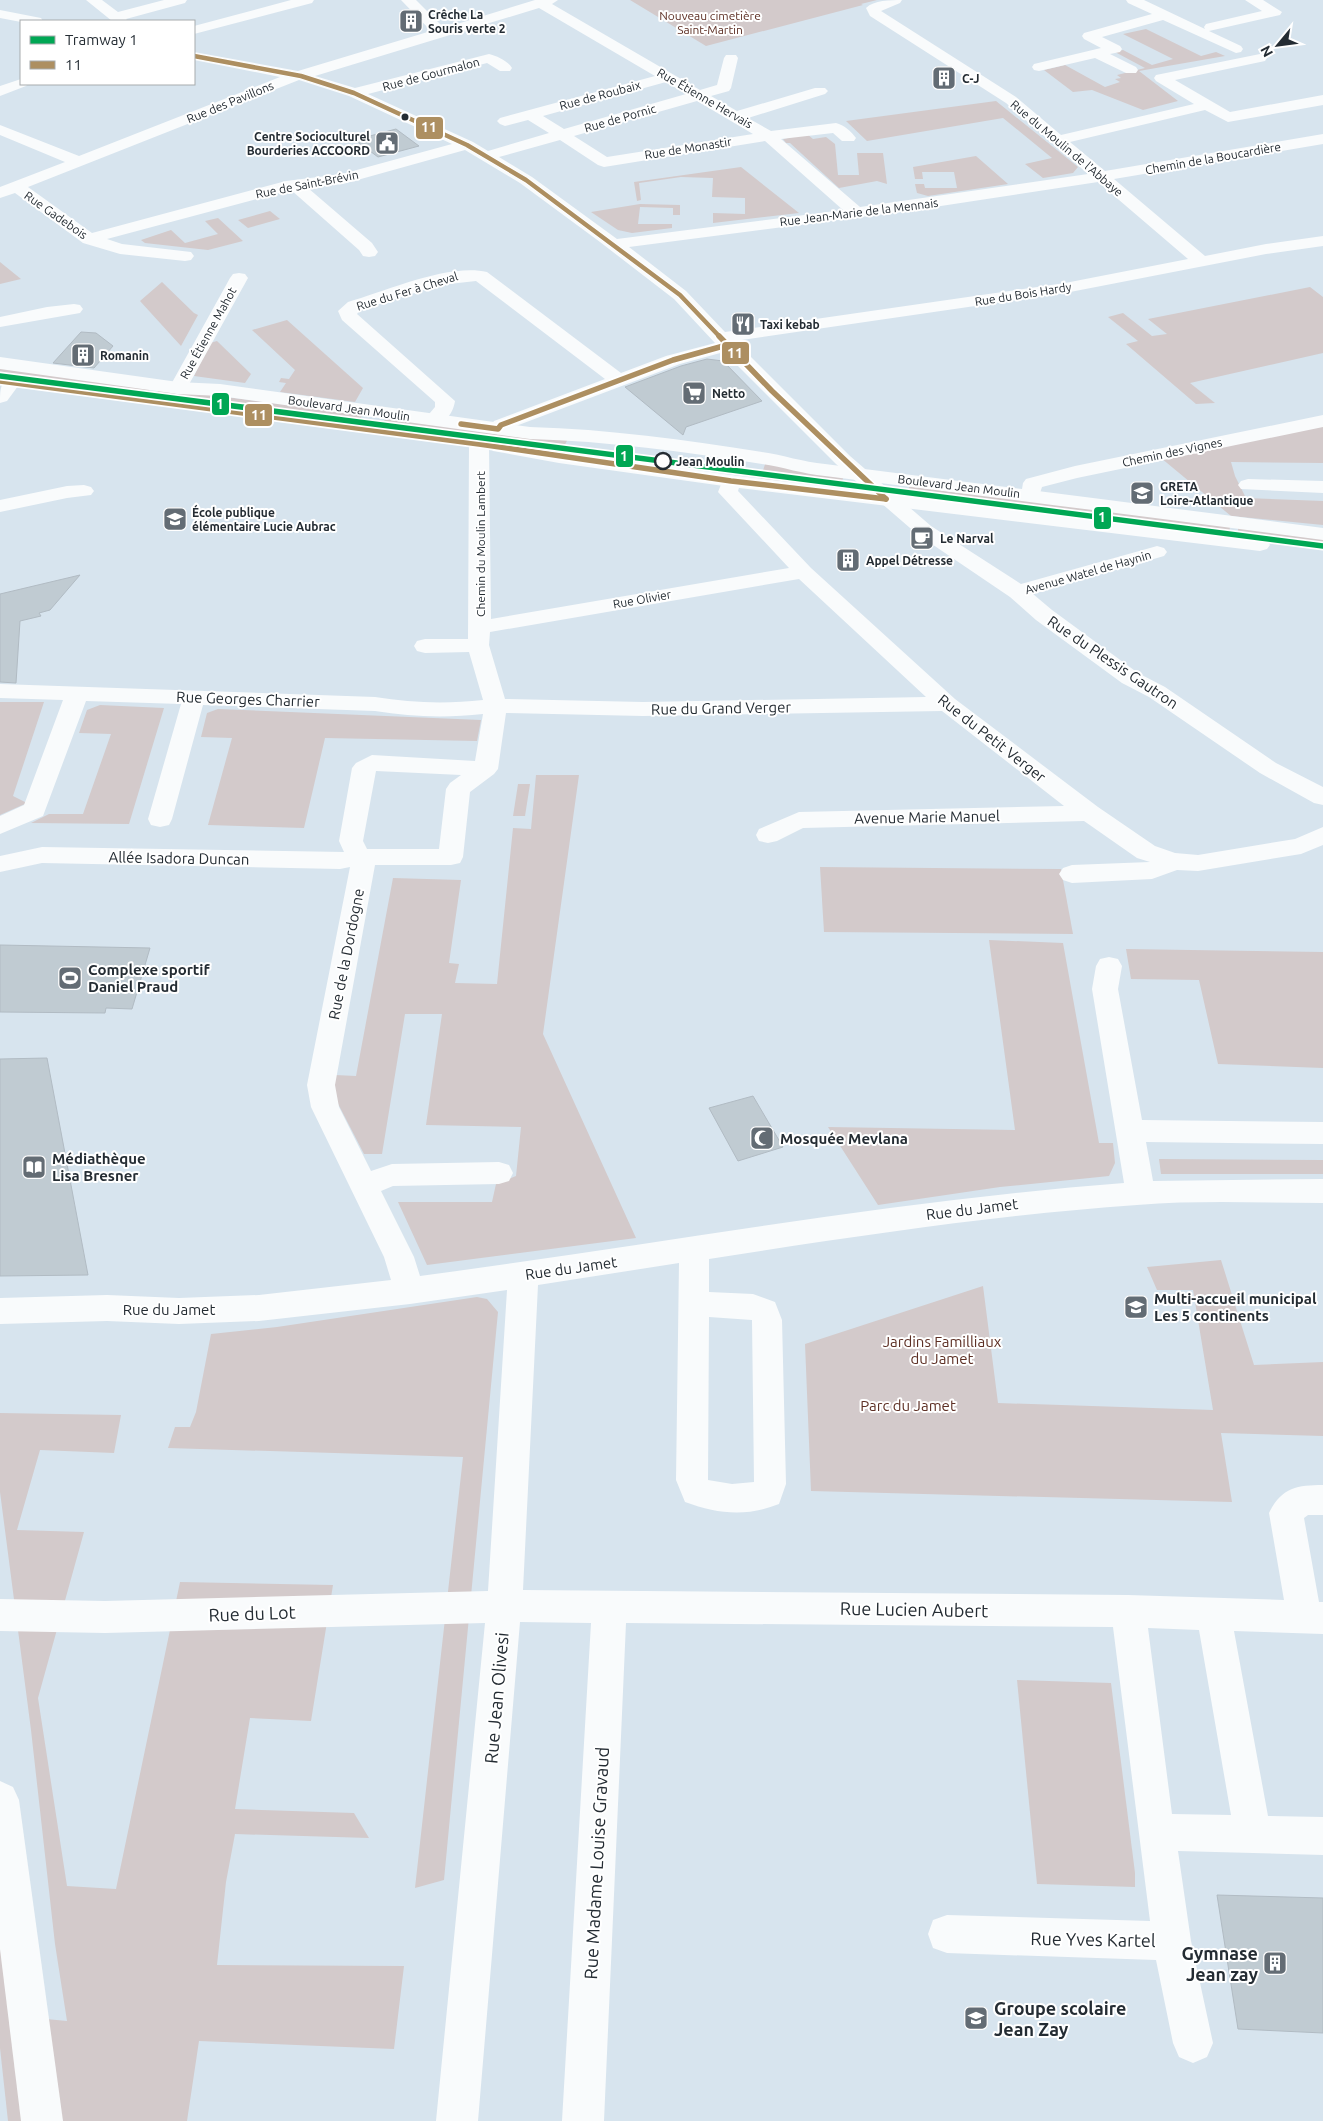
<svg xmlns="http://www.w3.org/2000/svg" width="1323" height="2121" viewBox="0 0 1323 2121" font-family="Ubuntu,sans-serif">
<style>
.green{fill:#d3cacb}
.building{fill:#c0cbd2;stroke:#b1bbc3}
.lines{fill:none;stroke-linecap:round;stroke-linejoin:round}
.minor{fill:#f9fbfc;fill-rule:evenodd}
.major{fill:#f9fbfc;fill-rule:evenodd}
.bus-1-far1-casing{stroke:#fff;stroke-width:6}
.bus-1-casing{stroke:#fff;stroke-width:9}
.bus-1-far1{stroke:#ad8f61;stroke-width:4.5}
.bus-1{stroke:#ad8f61;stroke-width:5.5}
.tram-1-casing{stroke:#fff;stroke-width:9}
.tram-1{stroke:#00a754;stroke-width:5.5}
.bus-dot{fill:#242c33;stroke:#fff;stroke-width:2}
.stop-dot{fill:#fff;stroke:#242c33;stroke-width:2.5}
.labels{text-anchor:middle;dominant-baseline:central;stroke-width:4;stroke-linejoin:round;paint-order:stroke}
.far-poi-label{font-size:12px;font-weight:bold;fill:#242c33;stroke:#fff;text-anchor:start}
.far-park-label{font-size:12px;fill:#5d2f24;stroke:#fff}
.far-street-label{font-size:12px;fill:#242c33;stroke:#fff}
.far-stop-label{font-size:12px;font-weight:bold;fill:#242c33;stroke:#fff;text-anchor:start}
.street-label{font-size:15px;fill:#242c33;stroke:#fff}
.poi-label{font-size:15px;font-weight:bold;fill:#242c33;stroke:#fff;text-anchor:start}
.park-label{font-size:15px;fill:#5d2f24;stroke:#fff}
.near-street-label{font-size:18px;fill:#242c33;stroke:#fff}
.near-poi-label{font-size:18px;font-weight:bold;fill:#242c33;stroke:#fff;text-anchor:end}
.line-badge{stroke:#fff;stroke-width:2}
.badge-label{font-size:14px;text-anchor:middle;font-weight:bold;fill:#fff}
</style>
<rect width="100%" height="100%" fill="#d7e4ee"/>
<g class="green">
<polygon points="630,0 877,0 861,4 863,5 706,46"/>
<polygon points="1146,29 1201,56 1216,52 1225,56 1139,71 1178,101 1143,110 1092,90 1073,92 1044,70 1065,65 1105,87 1120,82 1115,79 1121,78 1117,75 1145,68 1115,52 1123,50 1152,65 1173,59 1123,34"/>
<polygon points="996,101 1078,167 1073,173 1043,178 1025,164 1052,158 1003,118 867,141 846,121"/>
<polygon points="807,134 813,139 826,137 835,144 838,175 859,175 857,153 883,153 887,184 877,181 839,188 790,143 786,143 783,139"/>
<polygon points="976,156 1008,184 928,196 917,193 915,184 924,184 925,188 957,188 954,172 922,172 923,179 915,179 913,167"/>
<polygon points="741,167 799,213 713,223 713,213 745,214 745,198 712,197 713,178 681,177 639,183 641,200 637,201 634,182"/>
<polygon points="640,204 680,205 680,215 673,215 673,208 640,207 638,224 672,224 672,228 632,233 618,230 591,212"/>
<polygon points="270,211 280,219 248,228 238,220"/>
<polygon points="218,218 243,241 208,250 145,243 141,240 171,230 185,243 218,234 205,221"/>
<polygon points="0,262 21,279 0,284"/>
<polygon points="162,282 194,313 198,315 181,346 140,301"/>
<polygon points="1310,287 1323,297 1323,353 1190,383 1215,403 1196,404 1126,344 1138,341 1108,317 1123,313 1152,336 1167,334 1148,319"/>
<polygon points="287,320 363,388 355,402 280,392 286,383 279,382 281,378 289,379 295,370 252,330"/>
<polygon points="217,341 251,374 245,383 194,376 210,343"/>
<polygon points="0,368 152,387 145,396 0,378"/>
<polygon points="160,389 363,414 357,424 153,397"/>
<polygon points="386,418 569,437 560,454 524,445 380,427"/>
<polygon points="1323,424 1323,463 1231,462 1235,476 1246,498 1323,501 1323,525 1231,516 1161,458"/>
<polygon points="766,461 844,476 840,486 814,483 760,480"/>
<polygon points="910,484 1230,526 1229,536 907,494"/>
<polygon points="1238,527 1323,538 1323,549 1238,538"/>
<polygon points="0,702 44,702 13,796 27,803 0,815"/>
<polygon points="100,705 164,708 129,824 31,823 49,814 83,814 111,734 79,733 87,710"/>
<polygon points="218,709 481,720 477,741 325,738 304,828 208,825 232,738 201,737 207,713"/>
<polygon points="536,775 579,775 543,1034 636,1238 427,1265 398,1202 492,1202 496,1184 516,1176 521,1127 426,1125 442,1014 405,1014 382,1154 364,1154 334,1096 335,1075 356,1076 393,878 461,880 449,963 459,964 455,983 497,984 513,828 531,829"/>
<polygon points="518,784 530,784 525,816 513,816"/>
<polygon points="820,867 1061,869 1073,934 824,932"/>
<polygon points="989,940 1063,943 1099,1143 1113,1143 1115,1163 1109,1176 1000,1187 878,1205 828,1127 1015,1130"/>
<polygon points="1126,949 1323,952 1323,1068 1218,1064 1199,980 1131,979"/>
<polygon points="1159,1159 1323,1160 1323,1174 1161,1174"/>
<polygon points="1221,1260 1254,1365 1323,1362 1323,1436 1221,1433 1232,1502 811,1491 805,1344 983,1286 998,1403 1213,1410 1193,1290 1157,1290 1147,1267"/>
<polygon points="477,1297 487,1299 498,1312 444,1880 415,1888 463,1457 168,1448 175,1427 190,1427 196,1412 211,1334 277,1327"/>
<polygon points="0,1413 121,1415 114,1453 40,1450 17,1530 84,1532 38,1698 67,1886 116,1889 180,1582 333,1585 311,1721 250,1718 235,1809 354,1813 369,1838 235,1834 226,1882 217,1965 404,1966 394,2049 199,2041 187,2121 61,2121 46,2019 67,2021 55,1944 31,1730 0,1492"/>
<polygon points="1017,1680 1111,1683 1135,1873 1135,1887 1037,1884"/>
<polygon points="0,1945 22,2121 8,2121 0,2048"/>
</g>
<g class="building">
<polygon points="396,129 419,146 378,157 355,140"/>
<polygon points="81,332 96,333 113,346 94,368 53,363"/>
<polygon points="707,359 723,361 762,401 686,427 683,435 625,387 681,366"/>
<polygon points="80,575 50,610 39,613 41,616 20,621 16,683 0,682 0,594"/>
<polygon points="0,945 150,948 132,1009 106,1008 105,1013 0,1012"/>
<polygon points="47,1058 88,1275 0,1276 0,1059"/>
<polygon points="753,1096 783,1147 738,1161 709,1108"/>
<polygon points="1217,1895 1323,1898 1323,2033 1238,2029"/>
</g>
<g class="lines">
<g class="minor">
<polygon points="86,0 102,0 118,12 164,0 187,0 185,3 126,19 128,21 112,21"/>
<polygon points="291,0 314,0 312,3 194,34 194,26"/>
<path d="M401,0H416L444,28L535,0H558L552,4L700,90L717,85L724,58L726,55H736L738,58L731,88L729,91L711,96L737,111L815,88H825L828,91L825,94L748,118L771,131L836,123C844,125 851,131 856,138L854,141H842L833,133L781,139L860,207L1088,174L1006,103L870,16L866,8C874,0 890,0 902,0L900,3L881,11L1016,97L1061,135L1194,104L1156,81L1154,78L1156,75L1161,74L1260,54L1265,55L1267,58L1265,61L1175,80L1230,112L1323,95V105L1228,122L1205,110L1070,142L1105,171L1323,134V144L1114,179L1205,256L1266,244L1323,236V246L1266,254L1065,293L735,341L850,456L931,526L1021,584L1150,548L1157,546L1164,548L1167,552L1164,556L1033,594L1052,610L1138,673L1165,687L1276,763L1323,787V805L1314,803L1260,773L1149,697L1122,683L1036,620L1010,597L917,534L836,464L724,352L680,364L508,429C503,435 498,435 491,433L488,429L494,421L605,379L476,281L440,285L360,310L357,314L455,401C453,415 442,428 427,424L424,420L435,407V402L342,320L338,311L348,302C386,291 449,263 487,272L621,373L666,356L715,343L674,299L600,242L520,183L465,150L343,184L308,188L372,243L378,252L375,256L369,257L363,256L359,250L291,190L107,239L122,244L191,252L194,256L191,260L185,261L120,254L83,243L15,193L0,198V187L65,162L0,135V125L79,156L280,77L194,60V52L298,71L431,31ZM539,8L655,76L500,118L497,121L500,124L505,126L528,120L549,133L488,151L473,142L368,94L487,63L500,71H510L512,68C508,61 497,56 489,54L355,88L315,76ZM299,80L349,96L452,144L342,174L286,181L92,233L28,187ZM666,82L686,94L564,129L543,116ZM697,101L753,134L607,157L574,136ZM560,140L598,165L604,167L765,141L843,210L617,239L532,177L499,157ZM1098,182L1188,259L1065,283L725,332L686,291L629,247L908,211Z"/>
<polygon points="1126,0 1144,0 1205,29 1204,27 1206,24 1262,11 1245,0 1263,0 1282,12 1280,15 1209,31 1241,46 1243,49 1241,52 1236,53 1163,20 1102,37 1120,46 1122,49 1120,52 1110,54 1136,67 1138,70 1136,73 1126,73 1095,58 1039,71 1034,70 1032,67 1034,64 1101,48 1084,39 1082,36 1084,33 1152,14 1128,3"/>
<polygon points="0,10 41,18 43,21 21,22 0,18"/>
<polygon points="21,79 21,84 28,84 26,86 0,96 0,86"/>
<polygon points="239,273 245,274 248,278 187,388 185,392 178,394 171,392 169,388 230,278 233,274"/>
<polygon points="74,304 80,305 83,309 80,313 0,327 0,317 47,307"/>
<path d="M12,376L19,378L21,382L7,401L0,403C0,390 0,380 12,376Z"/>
<polygon points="1323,415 1323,427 1077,478 1042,487 1038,499 1031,501 1024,499 1021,495 1023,483 1026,479 1075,466"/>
<path d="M479,438L486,440L489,444L491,619L789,568L718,492L724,477L731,475L738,477L741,481L738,491L811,568L955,699L1098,807L1155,846L1175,853L1198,855L1295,839L1323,827V845L1301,854L1198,871L1177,870L1152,879L1072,883L1063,880L1059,874L1063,868L1072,865L1150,862L1137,858L1084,821L803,828L777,841L768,843L759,841L756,835L759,829L799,812L1064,806L942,711L643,716L506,713L498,769L494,774L470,792L463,857L460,863L451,865H375L335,1085L339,1107L371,1171L392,1164L499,1162L509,1165L513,1173L509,1181L499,1184L393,1186L381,1191L414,1257L420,1276C655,1245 888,1201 1124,1183L1092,989L1096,966L1100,959L1109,957L1118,959L1122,966L1118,989L1142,1120L1323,1122V1144L1146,1142L1153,1181L1323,1179V1203C1261,1203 1199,1200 1137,1205C994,1215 851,1237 709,1259V1292L753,1294L775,1302L782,1320L786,1484L779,1504C746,1517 718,1514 685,1502L676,1480L679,1263L538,1285L523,1590L1128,1595L1284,1600L1269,1513C1281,1488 1297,1485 1323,1485V1515H1308L1304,1518L1319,1602H1323V1634L1234,1631L1268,1816L1323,1817V1855L1178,1851L1191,1941L1213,2043L1207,2057L1193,2063L1179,2057L1173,2043L1156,1960L947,1953L933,1948L928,1934L933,1920L947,1915L1150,1921L1113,1627L626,1623L604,2121H562L591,1623L520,1622L478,2121H436L485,1623L105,1633L0,1631V1599L105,1601L488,1591L507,1290L410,1304L259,1321L179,1324L107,1321L0,1324V1298L107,1295L179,1298L259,1295L391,1280L384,1257L311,1107L307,1085L350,867L340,869L42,863L0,872V856L42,847L344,852L339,841L352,768L356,763L372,755L475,761L483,714C447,718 411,717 375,711L203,705L172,819L169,825L160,827L151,825L148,819L181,704L86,701L43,816L0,834V816L24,805L63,700L0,698V684L375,697C411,703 447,704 483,700L469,652L425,653L417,651L414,646L417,641L425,639H468L469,444L472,440ZM799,579L926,697L643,702L505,699L489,645L490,632ZM376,771L461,775L450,783L446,789L439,849H367L363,841ZM709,1317L752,1320L754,1482L732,1484L708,1480ZM1148,1628L1199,1630L1231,1815L1172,1814Z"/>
<polygon points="1248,479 1323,481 1323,493 1241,489 1238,485 1241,481"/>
<polygon points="84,485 91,487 94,491 91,495 67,498 0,512 0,500 67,486"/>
</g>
<g class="major">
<path d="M0,357L178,382L220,384L530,427C608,429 685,440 762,452C783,455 803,462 825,464C991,485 1157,506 1323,528V540C1157,518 991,497 825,476C803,474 783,467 762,464C685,452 608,441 530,439L220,396L178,394L0,369Z"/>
<polygon points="500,441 731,475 1260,539 1267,541 1270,545 1267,549 1260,551 731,487 559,463 493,451 490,447 493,443"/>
<polygon points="0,1781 13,1787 19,1800 63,2121 21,2121 0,1949"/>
</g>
<g class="bus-1-far1-casing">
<polyline id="bus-1-far1" points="194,56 301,76 354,93 467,145 526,180 680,295 720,337"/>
</g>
<g class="bus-1-casing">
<g id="bus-1">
<polyline points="719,336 772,391 886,499"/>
<polyline points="0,381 479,444 731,481 886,499"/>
<polyline points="461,424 498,429 501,425 673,360 727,345"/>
</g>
</g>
<use href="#bus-1-far1" class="bus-1-far1"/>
<use href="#bus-1" class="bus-1"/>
<g class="tram-1-casing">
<polyline id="tram-1" points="0,376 1323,546"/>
</g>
<use href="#tram-1" class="tram-1"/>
</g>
<defs>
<g id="building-square" transform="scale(1.25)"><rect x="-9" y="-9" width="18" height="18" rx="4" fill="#636c74" stroke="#fff"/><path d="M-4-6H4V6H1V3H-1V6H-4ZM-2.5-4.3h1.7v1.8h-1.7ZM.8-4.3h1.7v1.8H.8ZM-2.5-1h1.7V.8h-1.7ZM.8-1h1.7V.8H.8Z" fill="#fff"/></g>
<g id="civic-square" transform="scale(1.25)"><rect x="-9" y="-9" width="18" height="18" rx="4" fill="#636c74" stroke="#fff"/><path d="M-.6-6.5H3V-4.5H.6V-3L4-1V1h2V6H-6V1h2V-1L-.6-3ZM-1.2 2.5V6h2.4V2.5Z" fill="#fff"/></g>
<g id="restaurant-square" transform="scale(1.25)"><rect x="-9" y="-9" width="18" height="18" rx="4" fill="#636c74" stroke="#fff"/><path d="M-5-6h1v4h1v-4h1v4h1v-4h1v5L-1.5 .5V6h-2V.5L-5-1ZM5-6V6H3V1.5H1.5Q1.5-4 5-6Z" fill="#fff"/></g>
<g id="supermarket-square" transform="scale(1.25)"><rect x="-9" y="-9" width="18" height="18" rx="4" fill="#636c74" stroke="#fff"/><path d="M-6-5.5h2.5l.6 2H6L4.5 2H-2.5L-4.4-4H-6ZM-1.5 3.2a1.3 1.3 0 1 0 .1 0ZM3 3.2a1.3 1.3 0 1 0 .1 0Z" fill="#fff"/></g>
<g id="school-square" transform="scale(1.25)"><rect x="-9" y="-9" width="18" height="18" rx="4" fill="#636c74" stroke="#fff"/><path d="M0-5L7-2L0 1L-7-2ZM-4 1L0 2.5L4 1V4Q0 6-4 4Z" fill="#fff"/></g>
<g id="cafe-square" transform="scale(1.25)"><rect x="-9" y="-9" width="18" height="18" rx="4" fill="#636c74" stroke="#fff"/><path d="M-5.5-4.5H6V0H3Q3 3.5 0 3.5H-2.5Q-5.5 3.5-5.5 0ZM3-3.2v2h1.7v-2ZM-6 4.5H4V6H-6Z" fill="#fff"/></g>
<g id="stadium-square" transform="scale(1.25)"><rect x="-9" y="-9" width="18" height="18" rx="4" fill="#636c74" stroke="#fff"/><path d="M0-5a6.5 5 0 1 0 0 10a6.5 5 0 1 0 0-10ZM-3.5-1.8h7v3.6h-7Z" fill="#fff"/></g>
<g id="mosque-square" transform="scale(1.25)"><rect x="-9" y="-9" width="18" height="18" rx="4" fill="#636c74" stroke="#fff"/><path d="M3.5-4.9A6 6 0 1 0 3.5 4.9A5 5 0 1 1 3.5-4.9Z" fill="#fff"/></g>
<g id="library-square" transform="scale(1.25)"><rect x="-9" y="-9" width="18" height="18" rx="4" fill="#636c74" stroke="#fff"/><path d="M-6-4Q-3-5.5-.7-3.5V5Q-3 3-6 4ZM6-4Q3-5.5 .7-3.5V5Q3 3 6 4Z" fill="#fff"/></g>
</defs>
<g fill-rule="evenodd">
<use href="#building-square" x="411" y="21"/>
<use href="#building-square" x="944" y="78"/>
<use href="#civic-square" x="387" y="143"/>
<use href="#restaurant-square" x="743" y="324"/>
<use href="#building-square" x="83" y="355"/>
<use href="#supermarket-square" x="694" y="393"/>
<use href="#school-square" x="1142" y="493"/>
<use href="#school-square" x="175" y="519"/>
<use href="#cafe-square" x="922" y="538"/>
<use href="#building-square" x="848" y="560"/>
<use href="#stadium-square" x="70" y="978"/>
<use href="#mosque-square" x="762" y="1138"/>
<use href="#library-square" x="34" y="1167"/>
<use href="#school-square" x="1136" y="1307"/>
<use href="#building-square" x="1275" y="1963"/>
<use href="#school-square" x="976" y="2018"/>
</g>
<circle class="bus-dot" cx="405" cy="117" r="4.5"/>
<circle class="stop-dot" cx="663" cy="461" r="8"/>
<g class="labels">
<g class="far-poi-label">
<text x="428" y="14">Crêche La<tspan x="428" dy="14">Souris verte 2</tspan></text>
<text x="962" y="78">C-J</text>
<text x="370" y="136" text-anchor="end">Centre Socioculturel<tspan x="370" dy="14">Bourderies ACCOORD</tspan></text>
<text x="760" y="324">Taxi kebab</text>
<text x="100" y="355">Romanin</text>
<text x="712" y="393">Netto</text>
<text x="1160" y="486">GRETA<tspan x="1160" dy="14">Loire-Atlantique</tspan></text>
<text x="192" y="512">École publique<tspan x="192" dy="14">élémentaire Lucie Aubrac</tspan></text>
<text x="940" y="538">Le Narval</text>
<text x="866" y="560">Appel Détresse</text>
</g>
<g class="far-park-label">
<text x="710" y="15">Nouveau cimetière<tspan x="710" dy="14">Saint-Martin</tspan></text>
</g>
<g class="far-street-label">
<text transform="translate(431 74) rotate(-15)">Rue de Gourmalon</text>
<text transform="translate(600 95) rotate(-15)">Rue de Roubaix</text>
<text transform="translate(705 98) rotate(30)">Rue Étienne Hervais</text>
<text transform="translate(230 102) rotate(-22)">Rue des Pavillons</text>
<text transform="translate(620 118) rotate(-16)">Rue de Pornic</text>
<text transform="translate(688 148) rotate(-9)">Rue de Monastir</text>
<text transform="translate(1067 148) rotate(40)">Rue du Moulin de l'Abbaye</text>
<text transform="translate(1213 158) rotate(-10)">Chemin de la Boucardière</text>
<text transform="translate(307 184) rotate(-11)">Rue de Saint-Brévin</text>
<text transform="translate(859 212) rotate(-7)">Rue Jean-Marie de la Mennais</text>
<text transform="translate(56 215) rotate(35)">Rue Gadebois</text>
<text transform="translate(407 291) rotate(-17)">Rue du Fer à Cheval</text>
<text transform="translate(1023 294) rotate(-9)">Rue du Bois Hardy</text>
<text transform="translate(208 333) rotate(-61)">Rue Étienne Mahot</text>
<text transform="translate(349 408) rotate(8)">Boulevard Jean Moulin</text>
<text transform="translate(1172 452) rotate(-12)">Chemin des Vignes</text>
<text transform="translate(959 486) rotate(7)">Boulevard Jean Moulin</text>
<text transform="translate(480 544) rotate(-90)">Chemin du Moulin Lambert</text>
<text transform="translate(1088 572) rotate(-16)">Avenue Watel de Haynin</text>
<text transform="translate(642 599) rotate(-10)">Rue Olivier</text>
</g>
<g class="far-stop-label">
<text x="676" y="461">Jean Moulin</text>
</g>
<g class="street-label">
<text transform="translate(1113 662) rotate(34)">Rue du Plessis Gautron</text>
<text transform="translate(248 699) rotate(2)">Rue Georges Charrier</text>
<text transform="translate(721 708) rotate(-1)">Rue du Grand Verger</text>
<text transform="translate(992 738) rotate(38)">Rue du Petit Verger</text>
<text transform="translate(927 817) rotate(-1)">Avenue Marie Manuel</text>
<text transform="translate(179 858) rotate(1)">Allée Isadora Duncan</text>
<text transform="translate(346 954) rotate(-79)">Rue de la Dordogne</text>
<text transform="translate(972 1209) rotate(-7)">Rue du Jamet</text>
<text transform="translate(571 1268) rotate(-8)">Rue du Jamet</text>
<text x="169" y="1309">Rue du Jamet</text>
</g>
<g class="poi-label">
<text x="88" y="969">Complexe sportif<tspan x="88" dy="17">Daniel Praud</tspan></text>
<text x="780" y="1138">Mosquée Mevlana</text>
<text x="52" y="1158">Médiathèque<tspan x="52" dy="17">Lisa Bresner</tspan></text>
<text x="1154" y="1298">Multi-accueil municipal<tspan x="1154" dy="17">Les 5 continents</tspan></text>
</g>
<g class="park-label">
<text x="942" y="1341">Jardins Familliaux<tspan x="942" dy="17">du Jamet</tspan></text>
<text x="908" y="1405">Parc du Jamet</text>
</g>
<g class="near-street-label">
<text transform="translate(914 1609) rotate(1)">Rue Lucien Aubert</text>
<text transform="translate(252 1613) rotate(-2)">Rue du Lot</text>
<text transform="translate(496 1698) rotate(-85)">Rue Jean Olivesi</text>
<text transform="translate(596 1863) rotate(-87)">Rue Madame Louise Gravaud</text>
<text transform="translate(1093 1939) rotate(1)">Rue Yves Kartel</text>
</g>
<g class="near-poi-label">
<text x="1258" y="1953">Gymnase<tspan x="1258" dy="21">Jean zay</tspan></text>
<text x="994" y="2008" text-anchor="start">Groupe scolaire<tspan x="994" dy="21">Jean Zay</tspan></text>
</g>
</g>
<g class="line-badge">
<rect x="415" y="116" width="29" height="24" rx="5" fill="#ad8f61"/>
<rect x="721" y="341" width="29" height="24" rx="5" fill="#ad8f61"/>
<rect x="211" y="392" width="19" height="24" rx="5" fill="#00a754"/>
<rect x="244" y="403" width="29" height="24" rx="5" fill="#ad8f61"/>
<rect x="615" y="444" width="19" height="24" rx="5" fill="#00a754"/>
<rect x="1093" y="506" width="19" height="24" rx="5" fill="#00a754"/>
</g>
<g class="badge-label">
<text x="429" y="132">11</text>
<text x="735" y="358">11</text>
<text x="220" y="409">1</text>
<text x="259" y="420">11</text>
<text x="624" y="461">1</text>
<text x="1102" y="522">1</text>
</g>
<rect x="20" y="20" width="175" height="65" fill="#ffffff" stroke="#a7abad"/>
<rect x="30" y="36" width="25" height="8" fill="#00a754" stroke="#a7abad"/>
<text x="65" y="45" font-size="15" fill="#242c33">Tramway 1</text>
<rect x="30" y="61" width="25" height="8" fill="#ad8f61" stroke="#a7abad"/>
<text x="65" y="70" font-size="15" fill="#242c33">11</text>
<g transform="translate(1278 45) rotate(241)" stroke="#ffffff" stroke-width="4" paint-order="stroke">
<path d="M0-4L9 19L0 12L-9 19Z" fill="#242c33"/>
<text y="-8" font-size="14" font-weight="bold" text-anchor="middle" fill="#242c33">N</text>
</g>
</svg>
